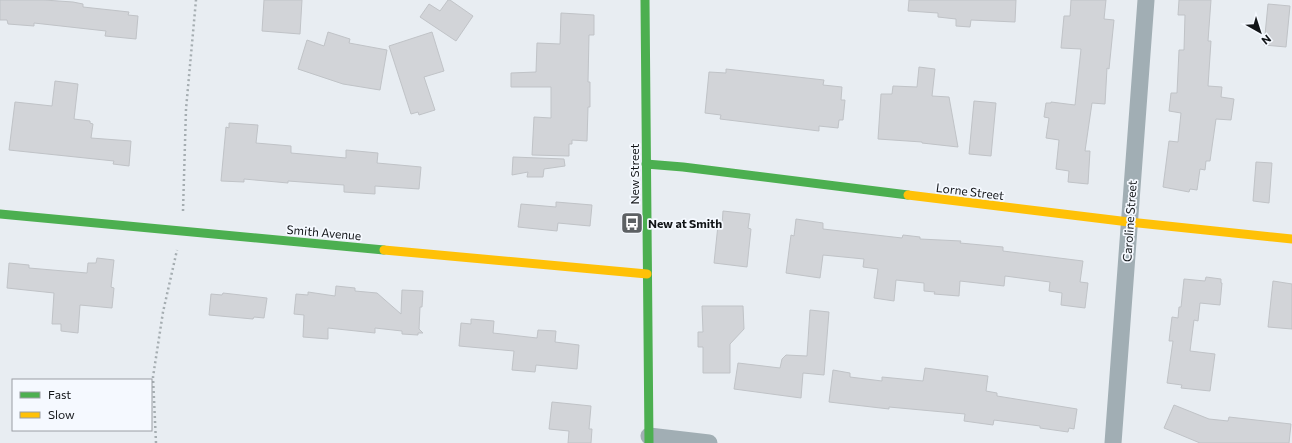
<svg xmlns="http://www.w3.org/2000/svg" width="1292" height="443" viewBox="0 0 1292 443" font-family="Commissioner,sans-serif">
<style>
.building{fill:#d2d4d8;stroke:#c0c3c7}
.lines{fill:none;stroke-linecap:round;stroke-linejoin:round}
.path{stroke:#a5adb1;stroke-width:2.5;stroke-dasharray:2 3;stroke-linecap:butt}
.street{stroke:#a1aeb4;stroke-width:17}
.fast{stroke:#4caf50;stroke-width:9}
.slow{stroke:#ffc107;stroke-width:9}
.labels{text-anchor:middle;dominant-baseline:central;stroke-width:3.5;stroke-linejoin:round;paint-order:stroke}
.street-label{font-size:12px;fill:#121518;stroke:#f5f9ff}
.poi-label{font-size:12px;font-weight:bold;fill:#121518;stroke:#f5f9ff;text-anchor:start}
</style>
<rect width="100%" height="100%" fill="#e8edf2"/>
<g class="building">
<polygon points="0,0 44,0 73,2 83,4 83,7 129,12 128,15 138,16 136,39 105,36 106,31 34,23 34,26 8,24 7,20 0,20"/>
<polygon points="264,0 302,0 300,34 262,31"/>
<polygon points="448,0 450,0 473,16 456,41 420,17 429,4 440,11"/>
<polygon points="909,0 1016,0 1015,22 971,20 970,27 956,26 956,19 938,17 938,13 908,11"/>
<polygon points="1071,0 1106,0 1104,19 1114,20 1109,69 1107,68 1105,104 1092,103 1085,151 1090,151 1088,184 1068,182 1069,171 1056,169 1059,140 1046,138 1049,118 1044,117 1046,103 1051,103 1051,102 1075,105 1081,49 1061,48 1064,16 1070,16"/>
<polygon points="1179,0 1211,0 1208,41 1211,41 1208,86 1222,87 1221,97 1234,99 1231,120 1216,119 1210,161 1206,161 1205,170 1200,169 1197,190 1190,189 1189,192 1163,187 1169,141 1178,142 1181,113 1169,111 1171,93 1177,93 1179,50 1184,50 1185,15 1178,15"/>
<polygon points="1268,4 1290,6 1286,47 1264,45"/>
<polygon points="561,13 594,15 594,35 589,35 588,82 590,82 590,107 588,107 587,141 572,140 572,144 569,144 569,156 532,155 534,117 551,118 551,87 511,87 511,73 536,72 537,43 560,44"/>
<polygon points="328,32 350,39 349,43 387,50 380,90 343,84 298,69 307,40 324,46"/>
<polygon points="432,32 444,71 424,77 435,110 419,115 418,112 411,114 389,46"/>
<polygon points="919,67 935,69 932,96 949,97 958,147 922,143 922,142 878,139 881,94 892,94 893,86 917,87"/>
<polygon points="726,69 824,80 823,85 842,87 841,100 845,100 843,120 839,120 838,128 819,126 819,131 720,119 721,115 705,113 709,72 726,73"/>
<polygon points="55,81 78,84 74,119 90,121 90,123 93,124 91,138 131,141 129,166 113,164 114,161 9,150 15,102 52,106"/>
<polygon points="974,101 996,103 991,156 969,154"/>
<polygon points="229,123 258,125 256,143 291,146 291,153 346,158 346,150 378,153 377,163 421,167 419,189 375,186 375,194 344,192 344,185 288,181 288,183 244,179 244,182 221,181 226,127 229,128"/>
<polygon points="513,157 564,159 565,166 544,169 543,177 527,177 528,172 512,175"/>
<polygon points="1256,162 1272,163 1269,203 1253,201"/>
<polygon points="556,202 592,205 590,226 558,223 557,231 518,227 521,204 556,207"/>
<polygon points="723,211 750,214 748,228 751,229 747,267 714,263 718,225 722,226"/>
<polygon points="796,219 823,223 823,229 902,238 903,235 920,237 920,239 961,241 960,243 1003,247 1003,251 1083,261 1080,282 1088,283 1085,308 1061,305 1062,293 1049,291 1050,282 1005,276 1004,286 960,281 959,296 934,294 935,292 924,291 924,283 896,280 894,301 874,298 878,269 863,267 864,259 823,255 820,278 786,273 791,235 794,236"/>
<polygon points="97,258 114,260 111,287 114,288 112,308 80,305 78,333 61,331 61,324 52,324 54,293 7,288 9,263 29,265 29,268 87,273 88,263 96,263"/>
<polygon points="1206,277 1221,279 1221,283 1222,283 1220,305 1200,303 1198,321 1194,320 1190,351 1215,354 1210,391 1181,388 1182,385 1167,383 1173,341 1169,341 1172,317 1178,318 1179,307 1181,307 1184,279 1205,281"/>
<polygon points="1273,281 1292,284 1292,329 1268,327"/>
<polygon points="336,286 355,288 355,291 377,293 401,314 402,290 423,291 422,307 420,307 419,329 423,333 418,333 418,335 402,334 402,331 375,328 375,333 328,328 328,339 303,337 304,315 294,314 296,294 308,295 308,292 335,296"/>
<polygon points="223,293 267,298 264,318 254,317 253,319 209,315 211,294 222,295"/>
<polygon points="702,306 743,306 744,329 730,344 730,373 703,373 703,347 698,347 698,332 703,332"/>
<polygon points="810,310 829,312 824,375 803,373 801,398 734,389 738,363 780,368 782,359 786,355 807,356"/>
<polygon points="471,319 494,321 493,333 537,338 538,330 556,331 555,342 579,345 577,369 536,365 535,372 512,370 514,351 459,346 461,323 471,324"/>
<polygon points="925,368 988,376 986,391 997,393 997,396 1077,409 1074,429 1069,428 1068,432 1040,428 1040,426 994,420 993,425 964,421 965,414 889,407 889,409 829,402 833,370 850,373 850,377 882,381 882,377 923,381"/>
<polygon points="552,402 591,406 589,429 592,429 591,443 568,443 569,431 549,429"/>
<polygon points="1174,405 1209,419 1228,421 1229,417 1291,424 1289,443 1200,443 1164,428"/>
</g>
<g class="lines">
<g class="path">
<polyline points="183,211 186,109 196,0"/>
<polyline points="156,443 153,377 163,312 177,250"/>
</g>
<g class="street">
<polyline points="649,436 709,443"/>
<polyline points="1113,443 1146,0"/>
</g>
<g class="fast">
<polyline points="645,0 649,443"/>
<polyline points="646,164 683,167 908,195"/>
<polyline points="0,214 384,250"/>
</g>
<g class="slow">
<polyline points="908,195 1129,222 1292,239"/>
<polyline points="384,250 647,274"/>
</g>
</g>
<defs>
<g id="bus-square" transform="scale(1.15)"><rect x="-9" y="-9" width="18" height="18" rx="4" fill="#5d6164" stroke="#f5f9ff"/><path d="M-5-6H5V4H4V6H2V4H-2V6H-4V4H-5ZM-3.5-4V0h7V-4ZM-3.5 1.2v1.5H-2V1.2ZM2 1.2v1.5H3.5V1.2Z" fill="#fff"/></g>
</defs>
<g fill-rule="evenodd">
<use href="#bus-square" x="632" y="223"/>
</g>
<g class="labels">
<g class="street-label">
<text transform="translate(634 174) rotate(-90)">New Street</text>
<text transform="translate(970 191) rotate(7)">Lorne Street</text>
<text transform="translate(1129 221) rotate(-86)">Caroline Street</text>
<text transform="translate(324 232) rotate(5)">Smith Avenue</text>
</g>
<g class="poi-label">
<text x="648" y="223">New at Smith</text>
</g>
</g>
<rect x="12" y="379" width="140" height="52" fill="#f5f9ff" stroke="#9a9ea3"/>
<rect x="20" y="392" width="20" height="6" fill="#4caf50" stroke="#9a9ea3"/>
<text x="48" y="399" font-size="12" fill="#121518">Fast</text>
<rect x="20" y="412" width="20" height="6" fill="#ffc107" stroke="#9a9ea3"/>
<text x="48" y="419" font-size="12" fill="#121518">Slow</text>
<g transform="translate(1260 32) rotate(141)" stroke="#f5f9ff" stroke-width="3" paint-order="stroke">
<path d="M0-3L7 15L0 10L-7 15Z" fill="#121518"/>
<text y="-6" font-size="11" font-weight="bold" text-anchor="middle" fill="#121518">N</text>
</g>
</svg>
